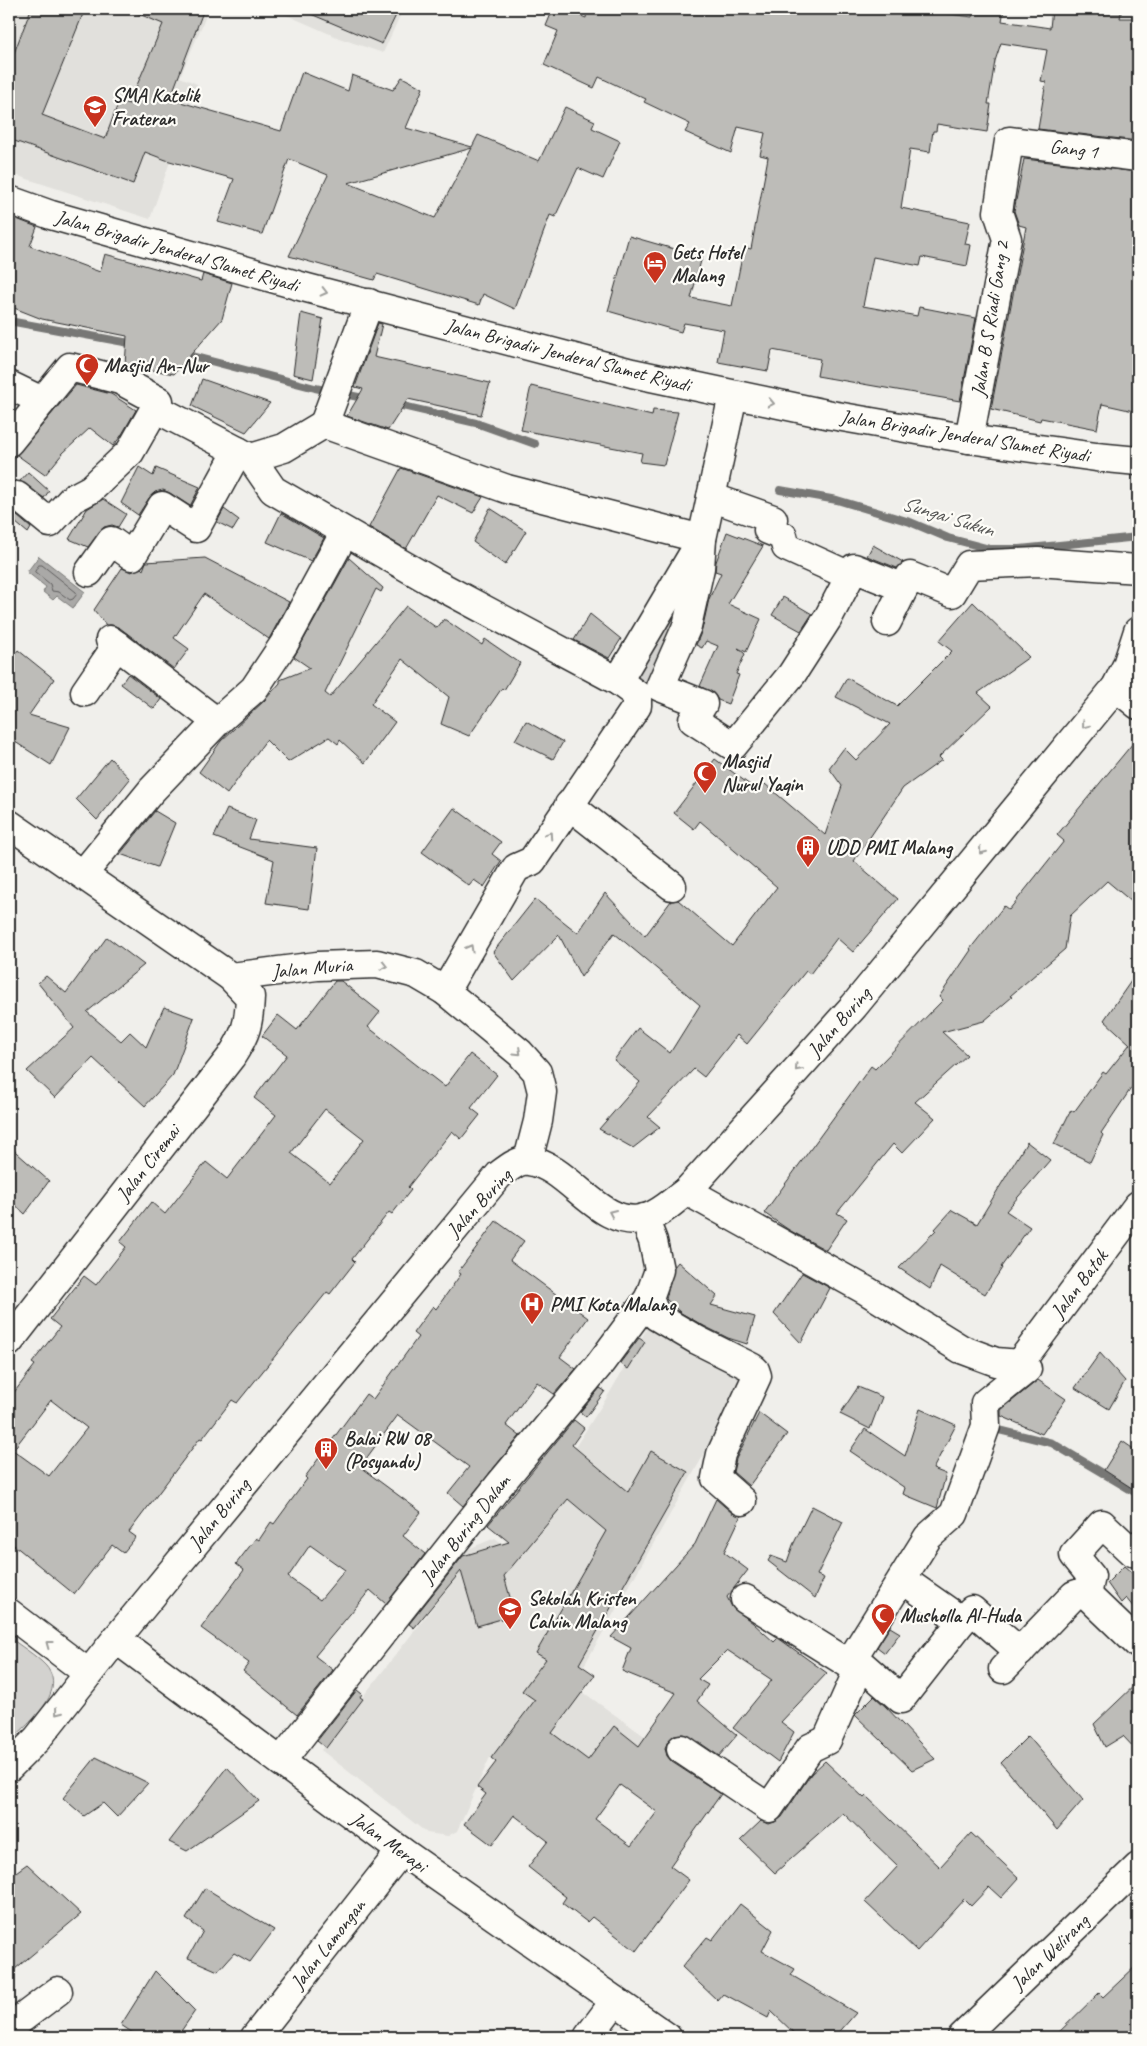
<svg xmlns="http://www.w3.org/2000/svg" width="1147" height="2046" viewBox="0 0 1147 2046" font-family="Caveat,sans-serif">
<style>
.built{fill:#e1e0dc}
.green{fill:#d3d2cf;stroke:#7f7e7d}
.water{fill:#aaa9a7;stroke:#777775}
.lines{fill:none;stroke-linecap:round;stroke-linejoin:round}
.shore{stroke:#5e5d5d;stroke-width:1}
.stream{stroke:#777775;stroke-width:8}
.building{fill:#bdbcb8;stroke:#2b2b2b;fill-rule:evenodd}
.minor-casing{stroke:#2b2b2b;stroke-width:31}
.major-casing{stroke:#2b2b2b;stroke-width:31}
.minor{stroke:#fdfcf7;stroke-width:28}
.major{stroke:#fdfcf7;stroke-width:28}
.oneway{stroke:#9e9e9b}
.labels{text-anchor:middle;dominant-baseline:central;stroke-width:4.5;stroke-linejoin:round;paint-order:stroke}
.poi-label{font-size:20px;font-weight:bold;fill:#2b2b2b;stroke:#fdfcf7;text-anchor:start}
.street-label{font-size:20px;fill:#2b2b2b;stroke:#fdfcf7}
.water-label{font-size:21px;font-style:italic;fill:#575756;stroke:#fdfcf7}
</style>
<rect width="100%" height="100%" fill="#f0efeb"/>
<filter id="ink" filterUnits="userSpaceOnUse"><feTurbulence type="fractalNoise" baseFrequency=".02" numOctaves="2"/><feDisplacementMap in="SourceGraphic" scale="10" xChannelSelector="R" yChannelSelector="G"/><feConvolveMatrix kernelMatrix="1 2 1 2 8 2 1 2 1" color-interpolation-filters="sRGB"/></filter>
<g filter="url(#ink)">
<g class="built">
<polygon points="19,9 209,9 180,77 197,84 150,219 9,173 9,34"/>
<polygon points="273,9 403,9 383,53 339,38"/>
<polygon points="653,1318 749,1375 573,1685 650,1740 618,1789 587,1782 566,1809 490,1757 457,1831 448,1836 427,1833 321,1750 459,1574 456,1554 495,1538 504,1545 553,1482 609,1394"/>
</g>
<g class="green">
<polygon points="694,564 651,691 628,675"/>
<path d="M9,1637C20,1646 36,1655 46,1666C69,1693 26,1725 9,1742Z"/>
</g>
<polygon class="water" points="39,556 85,592 73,608 57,596 53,600 43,592 46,587 27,572"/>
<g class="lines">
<polygon class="shore" points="39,565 42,565 76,592 77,594 73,599 70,600 59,592 52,591 50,584 35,572"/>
<g class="stream">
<polyline points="9,321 135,344"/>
<polyline points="180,353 315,388 368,399"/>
<polyline points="394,404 476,423 535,444"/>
<polyline points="780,490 837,500 910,522 948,538 990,549 1020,549 1138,537"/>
<polyline points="995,1429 1052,1443 1138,1494"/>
</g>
</g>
<g class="building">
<path d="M31,9H85L42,115L105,139L119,101L129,104L163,24L127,9H204L170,99L281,131L302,72L348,91L352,75L393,90L402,77L423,88L406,128L472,147L478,135L539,161L565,107L595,121L592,128L620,141L603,179L578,168L555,217L550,215L515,309L483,294L479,305L377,274L374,280L289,256L328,175L289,159L262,234L218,222L234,179L166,160L145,152L133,184L9,139V66ZM472,148L435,218L348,183Z"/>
<polygon points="299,9 399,9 382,44"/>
<polygon points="553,9 564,9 586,18 587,9 914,9 972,17 974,9 1004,9 1002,21 1050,28 1052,9 1122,9 1120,18 1138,18 1138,141 1038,129 1046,82 1041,81 1047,50 1001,43 995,61 988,104 991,104 987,132 937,124 936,131 933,131 930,152 910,149 901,208 970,222 965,244 971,245 967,266 922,257 920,266 873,257 863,306 917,316 919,307 976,318 960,401 817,376 820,359 772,350 768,371 718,362 724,330 684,323 681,332 608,311 629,236 702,257 691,298 732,306 744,247 751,249 767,163 768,157 760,155 765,133 738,127 731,153 685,132 690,124 644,102 646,99 599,77 594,88 544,65 558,31 546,26"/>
<polygon points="1024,159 1138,172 1138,229 1134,254 1138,255 1138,412 1102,404 1097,429 1041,418 1040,421 991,409 1026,227 1019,225 1014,211"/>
<polygon points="9,216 37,227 30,246 100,272 105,254 201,281 203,274 232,283 222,319 174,374 125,365 127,336 42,319 9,306"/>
<polygon points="301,313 323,319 313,379 293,374"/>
<polygon points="378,323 382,324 374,357 490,383 481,415 408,399 388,430 347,416 363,389 355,387"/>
<polygon points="202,379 270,403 246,432 192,406"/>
<polygon points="76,385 111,394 136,410 121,436 113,446 90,428 63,453 45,475 17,455"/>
<polygon points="531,386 652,416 653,410 678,412 664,465 640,462 642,453 521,430"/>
<polygon points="139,467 153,476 156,468 200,487 190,506 170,493 163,490 155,492 149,498 138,515 121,503"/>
<polygon points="401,468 483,497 473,513 437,495 406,549 369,527"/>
<polygon points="28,472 49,491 44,498 20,481"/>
<polygon points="103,499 126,514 118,527 112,525 104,527 88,547 69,539 87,509"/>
<polygon points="490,508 526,531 505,565 473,542"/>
<polygon points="9,509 31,528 28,533 9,517"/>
<polygon points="224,509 239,520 233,530 217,522"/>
<polygon points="281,513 324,538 311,561 267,542"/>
<polygon points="727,532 763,546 728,604 761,619 746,652 738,648 745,654 736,674 739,675 728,704 718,700 715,695 700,686 718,646 706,641 702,648 696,645 702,630 709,599 721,573 715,571 716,562"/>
<polygon points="873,545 903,562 897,568 867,556"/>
<polygon points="205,558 289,602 269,639 204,594 174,638 189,649 174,669 120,628 112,625 106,625 94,610 122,568 131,572 141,568 143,570 146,562"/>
<polygon points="349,558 383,588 381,592 376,589 325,693 330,697 406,606 437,628 444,619 482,645 485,639 520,663 504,690 502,688 469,736 441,724 449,697 402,659 371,704 395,722 365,763 340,740 338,744 329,737 288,762 266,740 227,794 199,772 221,741 264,701 280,683 280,680 310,668 294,657"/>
<polygon points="783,597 812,614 801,631 772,615"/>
<polygon points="973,602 1029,657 978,693 992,706 939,757 942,760 903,788 854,861 898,899 853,952 837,938 810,974 806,971 747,1044 737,1035 704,1077 694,1069 648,1117 660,1127 633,1148 599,1129 640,1082 614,1060 638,1028 670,1053 700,1005 614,933 581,977 559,935 514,981 493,952 535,899 578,933 605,893 645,936 671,901 678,900 732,946 777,887 700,821 694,829 674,813 715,759 758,791 765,784 825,835 842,786 829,768 844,748 856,760 890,724 836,697 847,678 897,706 952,651 939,641"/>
<polygon points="590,614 621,639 609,658 574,640"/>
<polygon points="18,650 54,679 29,715 70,727 51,765 12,740 9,745 9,663"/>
<polygon points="128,674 161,699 154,709 121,684"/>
<polygon points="526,721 563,742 553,759 515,740"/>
<polygon points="1138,737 1138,907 1107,881 1070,916 1065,949 1010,996 1012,997 984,1021 942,1032 967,1055 915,1102 935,1118 902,1153 893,1144 837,1213 847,1219 826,1250 789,1230 764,1213 871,1066 875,1069 943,1000 939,997 971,950 970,949 1004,906 1009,910 1064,841 1057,835"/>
<polygon points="110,758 130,779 97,820 76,799"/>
<polygon points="454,808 501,842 492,854 501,861 484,887 474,880 469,886 422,852"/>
<polygon points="227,809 256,820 249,839 317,848 309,909 266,903 274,860 214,837"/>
<polygon points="155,811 175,823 157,867 120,854"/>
<polygon points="107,937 144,965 87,1012 121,1041 130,1032 146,1047 164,1007 194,1018 173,1075 145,1106 93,1058 55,1098 27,1071 74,1028 38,983 46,976 66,993"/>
<polygon points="1138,971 1138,1078 1101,1133 1103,1135 1090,1162 1054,1144 1071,1110 1074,1112 1103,1072 1106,1074 1130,1044 1104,1020"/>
<path d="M335,981H341L380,1012L368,1027L445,1087L470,1054L497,1075L471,1108L480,1115L461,1139L452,1131L408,1187L411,1190L392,1214L389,1212L352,1259L355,1262L330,1294L327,1292L237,1403L232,1400L202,1439L200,1438L129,1532L136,1537L123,1553L112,1545L74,1594L9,1541V1399L35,1365L32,1363L60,1327L50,1319L84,1276L96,1285L126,1247L120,1242L151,1202L165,1214L206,1162L227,1179L276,1115L254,1098L287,1055L262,1036L278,1015L297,1030ZM325,1109L364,1139L330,1183L291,1153ZM51,1400L87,1428L49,1476L13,1450Z"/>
<polygon points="1027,1142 1050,1160 1006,1211 1030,1227 1001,1267 1002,1268 985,1294 940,1266 930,1289 899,1268 936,1230 935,1229 952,1210 977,1224"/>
<polygon points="9,1146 49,1181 25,1214 9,1199"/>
<path d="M496,1221L524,1241L510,1260L588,1318L560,1357L576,1369L554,1394L537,1382L506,1425L520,1436L463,1506L448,1493L469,1467L398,1415L360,1467L421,1512L403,1536L425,1554L386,1604L370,1590L315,1656L333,1670L297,1715L243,1671L249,1663L201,1628L244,1570L236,1564L256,1538L259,1540L271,1522L274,1524L307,1479L305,1477L366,1394L373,1399L418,1337L413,1333L433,1306L436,1309L461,1274L458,1272ZM310,1545L345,1570L320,1600L288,1577Z"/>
<polygon points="678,1262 717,1296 711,1305 755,1317 747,1344 728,1338 704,1326 681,1313 666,1299 674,1267"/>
<polygon points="802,1273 830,1288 801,1343 774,1314"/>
<polygon points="639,1338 645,1342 628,1369 620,1363"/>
<polygon points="1100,1353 1125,1381 1109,1409 1075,1388"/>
<polygon points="1038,1380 1066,1399 1042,1434 1001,1416 1001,1410"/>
<polygon points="858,1387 882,1397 870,1429 840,1414"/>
<polygon points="600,1388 605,1391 586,1417 580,1412"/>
<polygon points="920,1409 956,1425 933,1469 946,1474 937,1508 903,1494 905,1488 850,1451 865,1429 905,1456"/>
<polygon points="759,1413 787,1434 749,1486 733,1472 736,1459"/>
<path d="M574,1420L584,1428L572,1445L628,1492L651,1451L688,1472L579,1664L595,1675L552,1733L588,1760L614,1726L639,1746L676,1693L622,1671L631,1648L611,1637L695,1544L716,1499L732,1513L741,1516L724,1552L748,1570L727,1597L732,1607L753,1623L774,1642L778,1638L827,1673L781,1722L794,1732L778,1762L733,1728L772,1680L727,1650L698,1679L708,1685L697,1701L737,1735L719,1756L690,1736L683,1734L674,1735L668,1741L665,1748L667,1756L672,1762L721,1794L670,1866L689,1880L636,1951L592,1917L587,1922L562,1903L566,1897L528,1867L548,1841L514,1815L492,1845L464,1824L486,1794L477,1787L496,1762L491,1758L535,1700L522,1691L546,1659L536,1653L606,1531L568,1499L504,1576L515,1615L477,1626L461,1571L414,1628L409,1624L463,1556L509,1542L488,1525ZM620,1785L657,1812L631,1846L595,1819Z"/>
<polygon points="1122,1441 1138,1452 1138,1492 1104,1470"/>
<polygon points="812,1506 843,1522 817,1575 824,1578 815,1598 768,1561 771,1556 787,1562 793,1545"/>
<polygon points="1124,1566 1138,1578 1138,1613 1126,1598 1121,1603 1107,1583"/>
<polygon points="890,1627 900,1633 885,1653 877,1647"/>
<polygon points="1138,1682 1138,1752 1123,1736 1105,1747 1094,1724"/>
<polygon points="357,1690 362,1694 360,1697 363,1699 326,1748 317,1741"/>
<polygon points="874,1696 886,1707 935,1759 912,1770 855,1715"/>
<polygon points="1028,1736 1083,1800 1057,1830 1001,1763"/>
<polygon points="96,1757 148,1783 117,1817 103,1803 84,1816 63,1798"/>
<polygon points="825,1761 864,1798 866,1796 940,1867 971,1833 1019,1878 1001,1898 989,1887 971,1906 964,1899 917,1951 865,1902 898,1866 843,1813 775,1873 741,1840 761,1821 768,1824 775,1822 782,1817 811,1774"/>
<polygon points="227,1767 259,1801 187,1851 169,1842"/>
<polygon points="27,1864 81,1914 9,1974 9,1877"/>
<polygon points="205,1888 274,1930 250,1962 234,1953 218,1971 188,1958 203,1931 186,1919"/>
<polygon points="740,1904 773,1930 762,1951 795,1969 791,1975 856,2013 835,2037 798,2037 771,2011 768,2018 724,1994 718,2001 682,1967 707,1937 712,1940"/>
<polygon points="1138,1964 1138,2037 1054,2037 1099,1993 1103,1997"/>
<polygon points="155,1971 195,2011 177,2037 139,2037 121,2025"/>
</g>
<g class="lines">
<g class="minor-casing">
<g id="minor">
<polyline points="369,303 324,424 507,489 702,539"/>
<polyline points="9,385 42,401"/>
<polyline points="733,395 702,539 700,568 687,626 660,687 703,704 693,720 733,746 792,674 828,618 850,576"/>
<polyline points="969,439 1006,244 1007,239 998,212 1009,141 1138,157"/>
<polyline points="9,442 70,367 120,380 159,401 155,408 251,458 273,490 431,581 618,681 637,695 637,706 532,861 516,868 445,991"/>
<polyline points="251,458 284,448 324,424"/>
<polyline points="17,496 50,523 72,499 91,489 130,452 155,408"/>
<polyline points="711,497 773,519 768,530 783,536 786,547 850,576 854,568 904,588"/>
<polyline points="89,572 111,541 132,556 162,506 196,528 238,451"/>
<polyline points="887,622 910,576 952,593 969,565 1038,562 1138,569"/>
<polyline points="110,640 217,722"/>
<polyline points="618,681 696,549"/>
<polyline points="1116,687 1138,705"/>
<polyline points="85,692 117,645"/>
<polyline points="569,805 672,886"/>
<path d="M9,824L231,977L250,997C249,1024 246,1034 231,1057L9,1342"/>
<polyline points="83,874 151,791 217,722 254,689 284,644 345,532"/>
<polyline points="231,977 317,966 377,964 416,974 445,991 520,1053 537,1072 542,1092 538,1121 528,1160"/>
<polyline points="687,1191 867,1291 961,1349 996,1362 1019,1364 1138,1205"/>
<polyline points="644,1218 653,1241 659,1270 649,1298 656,1316 697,1340 751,1367 755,1370 757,1376 721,1454 716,1478 742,1501"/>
<polyline points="902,1579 962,1621 972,1610 1020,1652"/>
<polyline points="1087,1595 1091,1576 1074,1555 1102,1524 1132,1552 1138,1545"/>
<polyline points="745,1599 854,1667"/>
<polyline points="9,1613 88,1673"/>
<polyline points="116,1639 401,1851 667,2037"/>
<polyline points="853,1657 901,1699 962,1621"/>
<polyline points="1003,1669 1074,1595 1080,1593 1087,1595 1138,1644"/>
<polyline points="681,1749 769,1808 810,1748 827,1740 855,1677 853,1657 928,1537 954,1514 986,1426 985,1403 1027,1369"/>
<polyline points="281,1761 500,1484 599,1365 649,1298"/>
<path d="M9,1767L37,1739L116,1639L499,1175C507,1169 519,1159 529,1161C570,1166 600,1231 646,1218C662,1213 674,1200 687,1191L854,1006L1116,687L1127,665L1138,631"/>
<polyline points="9,2028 58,1991"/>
<polyline points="255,2037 401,1851"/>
<polyline points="588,2037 615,2001"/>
<polyline points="962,2037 1138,1867"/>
</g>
</g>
<g class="major-casing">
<polyline id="major" points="9,200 51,215 307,288 632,373 831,415 969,439 1096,457 1138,461"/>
</g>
<use href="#minor" class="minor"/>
<use href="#major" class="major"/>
</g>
<defs><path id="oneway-chevron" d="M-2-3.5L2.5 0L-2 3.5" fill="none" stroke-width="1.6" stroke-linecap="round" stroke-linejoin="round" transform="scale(1.25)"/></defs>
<g class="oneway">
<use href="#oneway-chevron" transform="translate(324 292) rotate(14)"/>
<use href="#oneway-chevron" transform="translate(771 403) rotate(11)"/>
<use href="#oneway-chevron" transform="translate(1085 725) rotate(129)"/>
<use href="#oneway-chevron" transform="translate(549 835) rotate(-56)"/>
<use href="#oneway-chevron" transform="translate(982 851) rotate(129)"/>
<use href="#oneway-chevron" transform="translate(470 948) rotate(-60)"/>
<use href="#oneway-chevron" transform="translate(384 966) rotate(14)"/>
<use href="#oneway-chevron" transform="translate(518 1052) rotate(43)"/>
<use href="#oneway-chevron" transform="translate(798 1068) rotate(132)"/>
<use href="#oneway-chevron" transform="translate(612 1213) rotate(-156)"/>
<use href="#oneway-chevron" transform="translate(49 1644) rotate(-143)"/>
<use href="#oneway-chevron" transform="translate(58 1712) rotate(128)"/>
</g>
</g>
<defs>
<g id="school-pin" transform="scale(1.25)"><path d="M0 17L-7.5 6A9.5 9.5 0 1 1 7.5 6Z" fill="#c8321e" stroke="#fdfcf7"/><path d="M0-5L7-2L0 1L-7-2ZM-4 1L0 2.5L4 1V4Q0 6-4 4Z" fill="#fff"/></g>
<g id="hotel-pin" transform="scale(1.25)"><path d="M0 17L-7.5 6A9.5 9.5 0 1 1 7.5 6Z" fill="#c8321e" stroke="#fdfcf7"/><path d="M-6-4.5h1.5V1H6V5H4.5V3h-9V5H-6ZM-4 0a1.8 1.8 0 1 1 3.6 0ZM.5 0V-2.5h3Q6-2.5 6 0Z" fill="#fff"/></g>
<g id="mosque-pin" transform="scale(1.25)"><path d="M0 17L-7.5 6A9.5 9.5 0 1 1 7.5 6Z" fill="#c8321e" stroke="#fdfcf7"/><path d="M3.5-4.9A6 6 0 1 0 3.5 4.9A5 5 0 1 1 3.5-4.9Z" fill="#fff"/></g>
<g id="building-pin" transform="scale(1.25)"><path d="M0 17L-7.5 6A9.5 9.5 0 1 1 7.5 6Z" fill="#c8321e" stroke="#fdfcf7"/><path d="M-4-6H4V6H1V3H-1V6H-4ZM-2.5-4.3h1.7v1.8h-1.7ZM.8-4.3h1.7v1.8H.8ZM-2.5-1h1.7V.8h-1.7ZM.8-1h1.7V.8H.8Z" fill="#fff"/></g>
<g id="hospital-pin" transform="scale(1.25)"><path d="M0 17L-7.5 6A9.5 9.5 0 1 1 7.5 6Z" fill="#c8321e" stroke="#fdfcf7"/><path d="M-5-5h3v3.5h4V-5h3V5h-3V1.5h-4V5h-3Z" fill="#fff"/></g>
</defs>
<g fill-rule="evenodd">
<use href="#school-pin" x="95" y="107"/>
<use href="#hotel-pin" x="655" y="263"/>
<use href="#mosque-pin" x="87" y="365"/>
<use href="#mosque-pin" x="705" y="773"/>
<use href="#building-pin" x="808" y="847"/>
<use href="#hospital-pin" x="532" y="1304"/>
<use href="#building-pin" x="326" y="1449"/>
<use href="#school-pin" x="510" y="1609"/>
<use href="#mosque-pin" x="883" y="1615"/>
</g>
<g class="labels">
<g class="poi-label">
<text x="112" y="95">SMA Katolik<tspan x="112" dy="23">Frateran</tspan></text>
<text x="672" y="252">Gets Hotel<tspan x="672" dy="23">Malang</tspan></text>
<text x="104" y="365">Masjid An-Nur</text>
<text x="722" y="761">Masjid<tspan x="722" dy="23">Nurul Yaqin</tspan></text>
<text x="826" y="847">UDD PMI Malang</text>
<text x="550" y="1304">PMI Kota Malang</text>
<text x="344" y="1438">Balai RW 08<tspan x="344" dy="23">(Posyandu)</tspan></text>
<text x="528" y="1598">Sekolah Kristen<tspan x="528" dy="23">Calvin Malang</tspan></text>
<text x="900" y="1615">Musholla Al-Huda</text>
</g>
<g class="street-label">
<text transform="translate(1074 149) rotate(7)">Gang 1</text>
<text transform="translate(177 251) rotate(16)">Jalan Brigadir Jenderal Slamet Riyadi</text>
<text transform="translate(990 319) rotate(-81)">Jalan B S Riadi Gang 2</text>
<text transform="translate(568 355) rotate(14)">Jalan Brigadir Jenderal Slamet Riyadi</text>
<text transform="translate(965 436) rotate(9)">Jalan Brigadir Jenderal Slamet Riyadi</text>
<text transform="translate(312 968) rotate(-5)">Jalan Muria</text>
<text transform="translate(839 1022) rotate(-49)">Jalan Buring</text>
<text transform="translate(148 1163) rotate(-52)">Jalan Ciremai</text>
<text transform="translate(479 1203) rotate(-47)">Jalan Buring</text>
<text transform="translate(1079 1284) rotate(-53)">Jalan Batok</text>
<text transform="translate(219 1514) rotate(-51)">Jalan Buring</text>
<text transform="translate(465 1529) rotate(-52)">Jalan Buring Dalam</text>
<text transform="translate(389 1842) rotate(36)">Jalan Merapi</text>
<text transform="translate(328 1944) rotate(-52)">Jalan Lamongan</text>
<text transform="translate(1050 1952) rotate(-44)">Jalan Welirang</text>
</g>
<g class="water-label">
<text transform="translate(948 516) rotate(17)">Sungai Sukun</text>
</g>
</g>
<rect width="1147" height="2046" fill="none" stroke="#fdfcf7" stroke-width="30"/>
<rect x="15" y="15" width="1117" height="2016" fill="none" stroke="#2b2b2b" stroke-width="2" filter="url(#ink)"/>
</svg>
